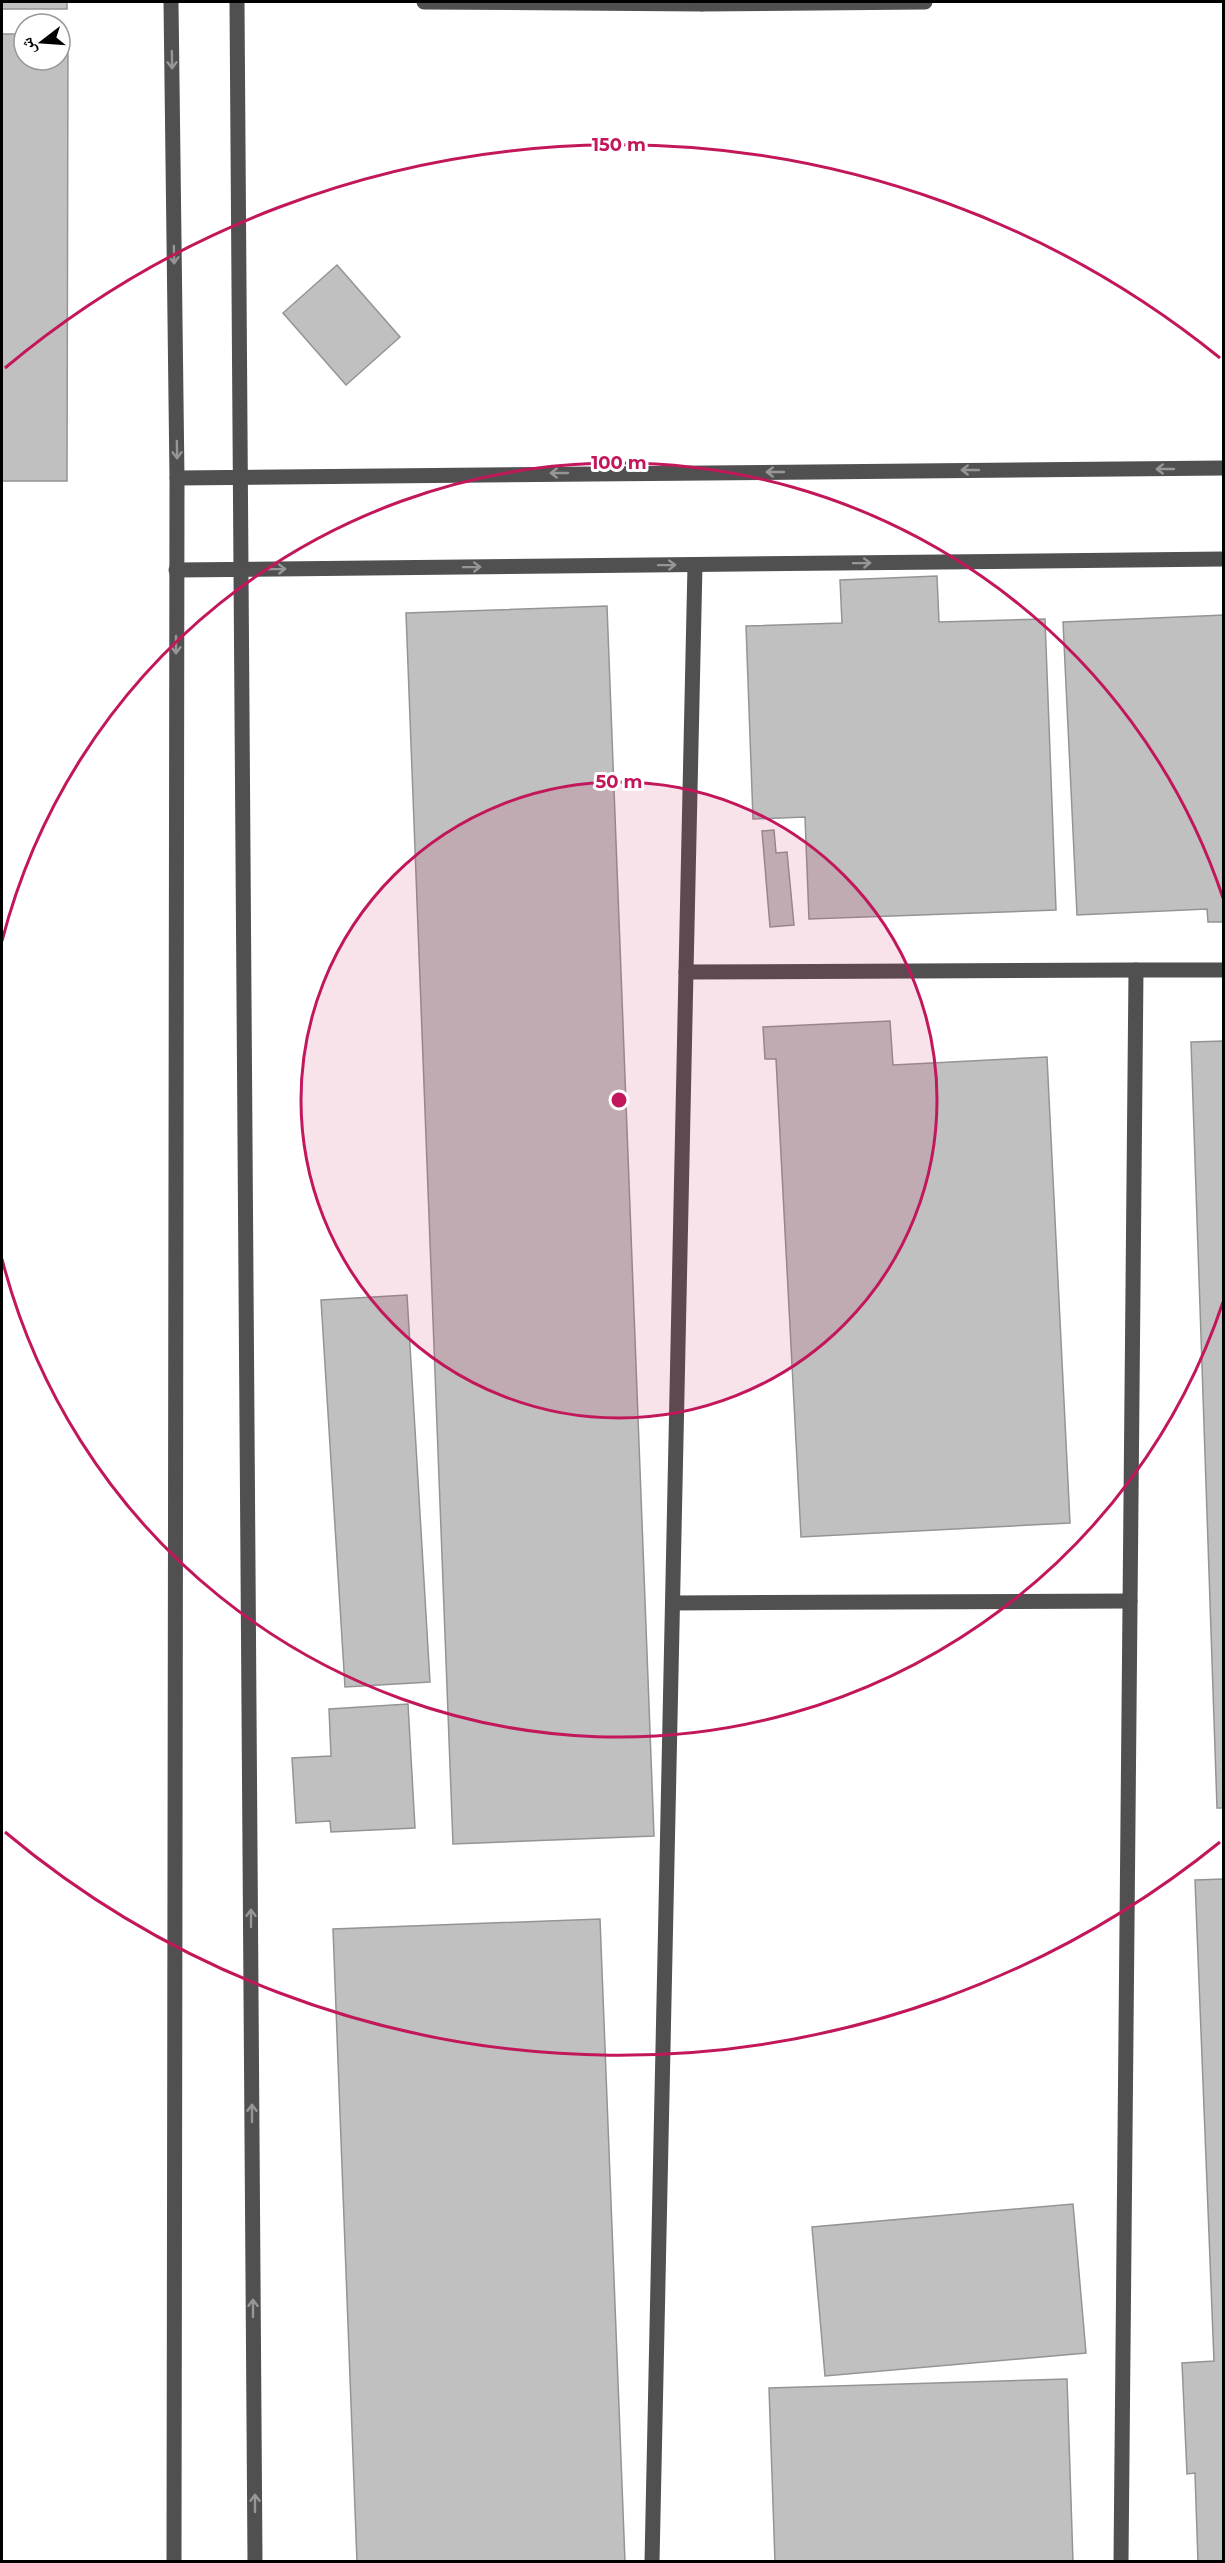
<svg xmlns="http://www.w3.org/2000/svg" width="1225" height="2563" viewBox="0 0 1225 2563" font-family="Montserrat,'Noto Naskh Arabic',sans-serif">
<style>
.building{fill:#c0c0c0;stroke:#949494;stroke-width:1.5}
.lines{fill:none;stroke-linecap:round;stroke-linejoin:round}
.minor{stroke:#505050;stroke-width:15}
.oneway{stroke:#969696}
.ring{fill:none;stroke:#c2185b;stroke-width:3}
.centre{fill:#c2185b;stroke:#fff;stroke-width:3}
.ring-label{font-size:18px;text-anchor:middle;font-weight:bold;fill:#c2185b;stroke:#fff;stroke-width:6;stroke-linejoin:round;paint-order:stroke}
</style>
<rect width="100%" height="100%" fill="#fff"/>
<g class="building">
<rect x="2" y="2" width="65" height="7"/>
<polygon points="2,34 24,34 24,60 60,60 60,34 68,34 67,481 2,481"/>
<polygon points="337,265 400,337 346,385 283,313"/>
<polygon points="937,576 939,622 1045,619 1056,910 809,919 805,817 753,819 746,626 842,623 840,580"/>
<polygon points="607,606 654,1836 453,1844 406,613"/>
<polygon points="1224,615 1224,922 1208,922 1207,909 1077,915 1063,622"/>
<polygon points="774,830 776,853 787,852 794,925 770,927 762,831"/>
<polygon points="890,1021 893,1065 1047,1057 1070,1523 801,1537 776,1059 765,1059 763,1027"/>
<polygon points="1224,1041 1224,1808 1217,1808 1191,1042"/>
<polygon points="407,1295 430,1682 345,1687 321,1300"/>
<polygon points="408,1704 415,1828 331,1832 330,1821 296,1823 292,1758 331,1756 329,1709"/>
<polygon points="1224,1879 1224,2562 1198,2562 1195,2473 1187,2474 1182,2363 1214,2361 1195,1880"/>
<polygon points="600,1919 625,2562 357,2562 333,1929"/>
<polygon points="1073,2204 1086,2353 825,2376 812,2227"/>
<polygon points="1067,2379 1073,2562 775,2562 769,2388"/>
</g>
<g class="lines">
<g class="minor">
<polyline points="171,2 177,478 174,2562"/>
<polyline points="237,2 255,2562"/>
<polyline points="424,2 702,4 702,2"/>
<polyline points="702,4 925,2"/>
<polyline points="177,478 1224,468"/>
<polyline points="695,565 686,972 1136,970"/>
<polyline points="176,570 1224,559"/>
<polyline points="673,1603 1130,1601"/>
<polyline points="652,2562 686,972"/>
<polyline points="1121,2562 1136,970 1224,970"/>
</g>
</g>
<defs><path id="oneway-shaft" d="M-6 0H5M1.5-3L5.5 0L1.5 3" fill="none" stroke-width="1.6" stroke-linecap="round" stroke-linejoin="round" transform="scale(1.5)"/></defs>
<g class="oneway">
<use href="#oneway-shaft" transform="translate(172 60) rotate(89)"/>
<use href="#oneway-shaft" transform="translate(174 255) rotate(89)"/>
<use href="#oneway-shaft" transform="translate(177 450) rotate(89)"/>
<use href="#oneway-shaft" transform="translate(1165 469) rotate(180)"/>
<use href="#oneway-shaft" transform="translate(970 470) rotate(180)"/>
<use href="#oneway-shaft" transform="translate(775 472) rotate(180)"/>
<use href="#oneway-shaft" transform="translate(559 473) rotate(180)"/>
<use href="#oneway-shaft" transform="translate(862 563) rotate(-1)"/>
<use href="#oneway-shaft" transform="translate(667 565) rotate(-1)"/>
<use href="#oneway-shaft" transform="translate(472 567) rotate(-1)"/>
<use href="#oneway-shaft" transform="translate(277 569) rotate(-1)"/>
<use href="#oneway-shaft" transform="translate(176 645) rotate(90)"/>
<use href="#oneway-shaft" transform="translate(251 1918) rotate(-90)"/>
<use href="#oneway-shaft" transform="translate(252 2113) rotate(-90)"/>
<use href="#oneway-shaft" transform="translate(253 2308) rotate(-90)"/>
<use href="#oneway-shaft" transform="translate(255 2503) rotate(-90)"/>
</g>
<circle cx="619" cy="1100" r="318" fill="#c2185b" fill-opacity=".12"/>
<g class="ring">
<circle cx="619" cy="1100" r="318"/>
<path d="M1223 1302A637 637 0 0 1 2 1259M2 941A637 637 0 0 1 1223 898"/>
<path d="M1220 1842A955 955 0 0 1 5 1832M5 368A955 955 0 0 1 1220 358"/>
</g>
<circle cx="619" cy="1100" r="9" class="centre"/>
<g class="ring-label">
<text x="619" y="151">150 m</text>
<text x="619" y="469">100 m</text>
<text x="619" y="788">50 m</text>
</g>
<rect width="1225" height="2563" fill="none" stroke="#000000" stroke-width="6"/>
<g transform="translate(42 42) rotate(253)"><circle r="28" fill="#ffffff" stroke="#999999" stroke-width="1.5"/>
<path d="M0-4.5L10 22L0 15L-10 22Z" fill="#000000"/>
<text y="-9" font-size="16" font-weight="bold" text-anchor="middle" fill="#000000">ش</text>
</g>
</svg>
